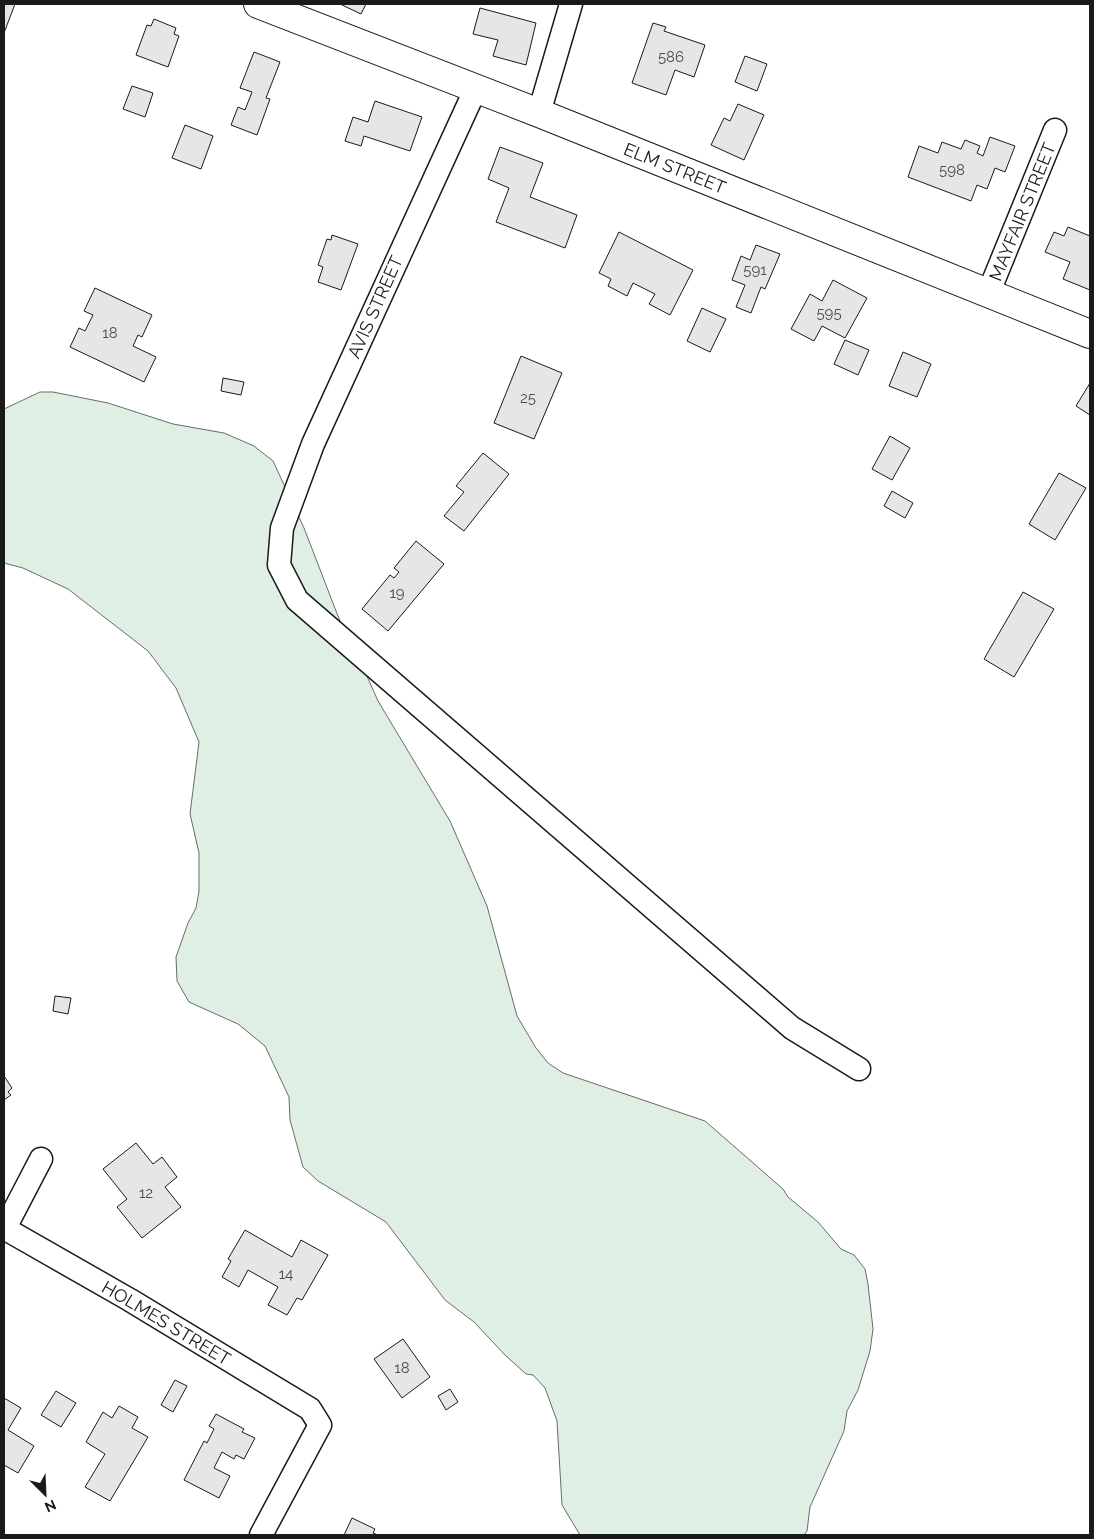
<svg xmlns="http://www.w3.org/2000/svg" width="1094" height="1539" viewBox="0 0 1094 1539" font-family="Raleway,sans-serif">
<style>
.green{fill:#e0efe3;stroke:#6a6a6a}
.building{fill:#e6e6e6;stroke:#1a1a1a}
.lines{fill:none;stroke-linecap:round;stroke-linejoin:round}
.street-casing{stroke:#1a1a1a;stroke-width:25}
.secondary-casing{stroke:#1a1a1a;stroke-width:30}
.street{stroke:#fff;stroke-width:22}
.secondary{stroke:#fff;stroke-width:28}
.labels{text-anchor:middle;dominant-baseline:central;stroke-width:4;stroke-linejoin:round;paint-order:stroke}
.number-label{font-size:15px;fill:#4d4d4d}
.street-label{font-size:18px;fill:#1a1a1a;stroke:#fff}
</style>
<rect width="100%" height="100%" fill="#fff"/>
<polygon class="green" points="40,392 53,392 108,403 173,424 224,433 254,446 273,461 304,528 343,629 354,647 378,701 450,821 487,906 517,1016 536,1048 548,1063 563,1073 705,1121 783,1189 788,1197 818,1222 841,1249 854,1255 865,1269 868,1284 873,1329 870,1351 858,1390 847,1411 844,1431 810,1507 807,1531 804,1535 580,1535 562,1505 557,1421 545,1388 533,1375 526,1374 505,1355 474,1322 445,1300 386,1222 318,1181 303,1167 290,1120 289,1097 265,1046 238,1024 189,1002 177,981 176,957 188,923 196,908 199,891 199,853 190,814 199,742 176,688 148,651 68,589 23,568 4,563 4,409"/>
<g class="building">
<polygon points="4,4 15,4 4,33"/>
<polygon points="340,4 366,4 361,14"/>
<polygon points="480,8 536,23 526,65 493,56 498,40 473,34"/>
<polygon points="154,19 176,28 174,34 179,36 168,67 136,55 147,25 151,26"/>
<polygon points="653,23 666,27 664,31 705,45 694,77 675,70 666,95 632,83"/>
<polygon points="254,52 280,62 266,98 270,99 257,135 231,125 238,107 245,110 252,92 240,88"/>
<polygon points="745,56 767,64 757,91 735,82"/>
<polygon points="132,86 153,93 145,117 123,109"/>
<polygon points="375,101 422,117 410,151 364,136 361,146 345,141 353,117 368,122"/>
<polygon points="738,104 764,115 744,160 711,145 724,118 730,121"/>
<polygon points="185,125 213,136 201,169 172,158"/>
<polygon points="990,137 1015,146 1005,172 995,168 987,189 977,185 971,201 908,177 919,146 938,153 942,142 961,149 965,140 980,146 977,153 983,156"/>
<polygon points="500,147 543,163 530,197 577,215 565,248 496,222 509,188 488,179"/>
<polygon points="1068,227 1090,236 1090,290 1063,279 1070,262 1045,252 1054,232 1064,236"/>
<polygon points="619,232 693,270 670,315 649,304 655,294 633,283 627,296 608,286 611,279 599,273"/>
<polygon points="332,235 358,244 341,290 318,282 323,267 318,265 327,239 331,240"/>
<polygon points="756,245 780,254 765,289 761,287 751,313 736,307 745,285 732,280 741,256 750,260"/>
<polygon points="833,280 867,298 845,338 822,326 814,341 791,329 810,294 822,301"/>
<polygon points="95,288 152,315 142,337 138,335 133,346 156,357 144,382 70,347 79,328 85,331 93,315 84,311"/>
<polygon points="702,308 726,319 710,352 687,341"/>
<polygon points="845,340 869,350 858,375 834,364"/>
<polygon points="903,352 931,364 917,397 889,386"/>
<polygon points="521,356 562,373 534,439 494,423"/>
<polygon points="223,378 244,382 241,395 221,391"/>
<polygon points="1090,383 1090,415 1076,406"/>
<polygon points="890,436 910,448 892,480 872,469"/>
<polygon points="483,453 509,474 464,531 444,516 464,492 456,486"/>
<polygon points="1059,473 1086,488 1055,540 1029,524"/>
<polygon points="892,491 913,503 905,518 884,506"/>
<polygon points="416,541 444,564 388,631 362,609 390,575 394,578 399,572 394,568"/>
<polygon points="1023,592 1054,609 1014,677 984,659"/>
<polygon points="55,996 71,998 68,1014 53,1011"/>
<polygon points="4,1076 12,1088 8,1092 11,1095 4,1100"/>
<polygon points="136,1143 153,1164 162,1157 177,1177 165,1187 181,1207 142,1238 117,1207 127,1199 103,1169"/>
<polygon points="245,1230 292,1257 301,1240 328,1255 302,1300 297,1298 287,1315 268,1305 278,1287 248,1270 239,1287 222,1277 231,1261 228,1259"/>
<polygon points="403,1339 430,1377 402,1398 374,1359"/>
<polygon points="175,1380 187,1386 173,1412 161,1405"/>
<polygon points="450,1389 458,1402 446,1410 438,1396"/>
<polygon points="56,1391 76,1403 61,1427 41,1415"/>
<polygon points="4,1398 21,1408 8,1430 34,1446 18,1473 4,1465"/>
<polygon points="119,1406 138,1417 132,1428 148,1437 110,1501 85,1487 105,1454 86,1442 103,1412 112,1418"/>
<polygon points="216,1414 244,1429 242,1432 255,1438 244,1459 236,1455 234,1459 222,1452 214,1468 230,1476 219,1498 184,1480 204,1441 207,1443 214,1429 209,1426"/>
<polygon points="352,1518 375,1529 373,1533 378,1535 344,1535"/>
</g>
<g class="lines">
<g class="street-casing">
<g id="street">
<polyline points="476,88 313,444 282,528 279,565 297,600 792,1028 859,1069"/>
<polyline points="539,113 571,4"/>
<path id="s1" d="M988,294L1055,130"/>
<path id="s2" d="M4,1228L130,1300L310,1409L320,1425L261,1535"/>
<polyline points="4,1230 41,1159"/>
</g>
</g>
<g class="secondary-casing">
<g id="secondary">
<path id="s3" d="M258,4L539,113L1090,334"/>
</g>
</g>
<use href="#street" class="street"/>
<use href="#secondary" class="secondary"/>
</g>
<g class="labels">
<g class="number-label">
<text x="671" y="57">586</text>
<text x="952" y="170">598</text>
<text x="755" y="270">591</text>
<text x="829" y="313">595</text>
<text x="110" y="333">18</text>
<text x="528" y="398">25</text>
<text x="397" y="593">19</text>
<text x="146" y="1193">12</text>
<text x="286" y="1274">14</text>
<text x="402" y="1368">18</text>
</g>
<g class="street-label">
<text stroke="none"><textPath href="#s3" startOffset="448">ELM STREET</textPath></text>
<text stroke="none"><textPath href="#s1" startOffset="89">MAYFAIR STREET</textPath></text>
<text transform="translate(375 307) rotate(-66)">AVIS STREET</text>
<text stroke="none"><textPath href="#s2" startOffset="188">HOLMES STREET</textPath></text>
</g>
</g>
<rect width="1094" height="1539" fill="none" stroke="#1a1a1a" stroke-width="10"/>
<g transform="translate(45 1494) rotate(156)" stroke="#ffffff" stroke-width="4" paint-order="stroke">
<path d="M0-4L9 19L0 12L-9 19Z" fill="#1a1a1a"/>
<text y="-8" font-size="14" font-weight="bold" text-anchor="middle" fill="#1a1a1a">N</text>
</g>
</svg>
